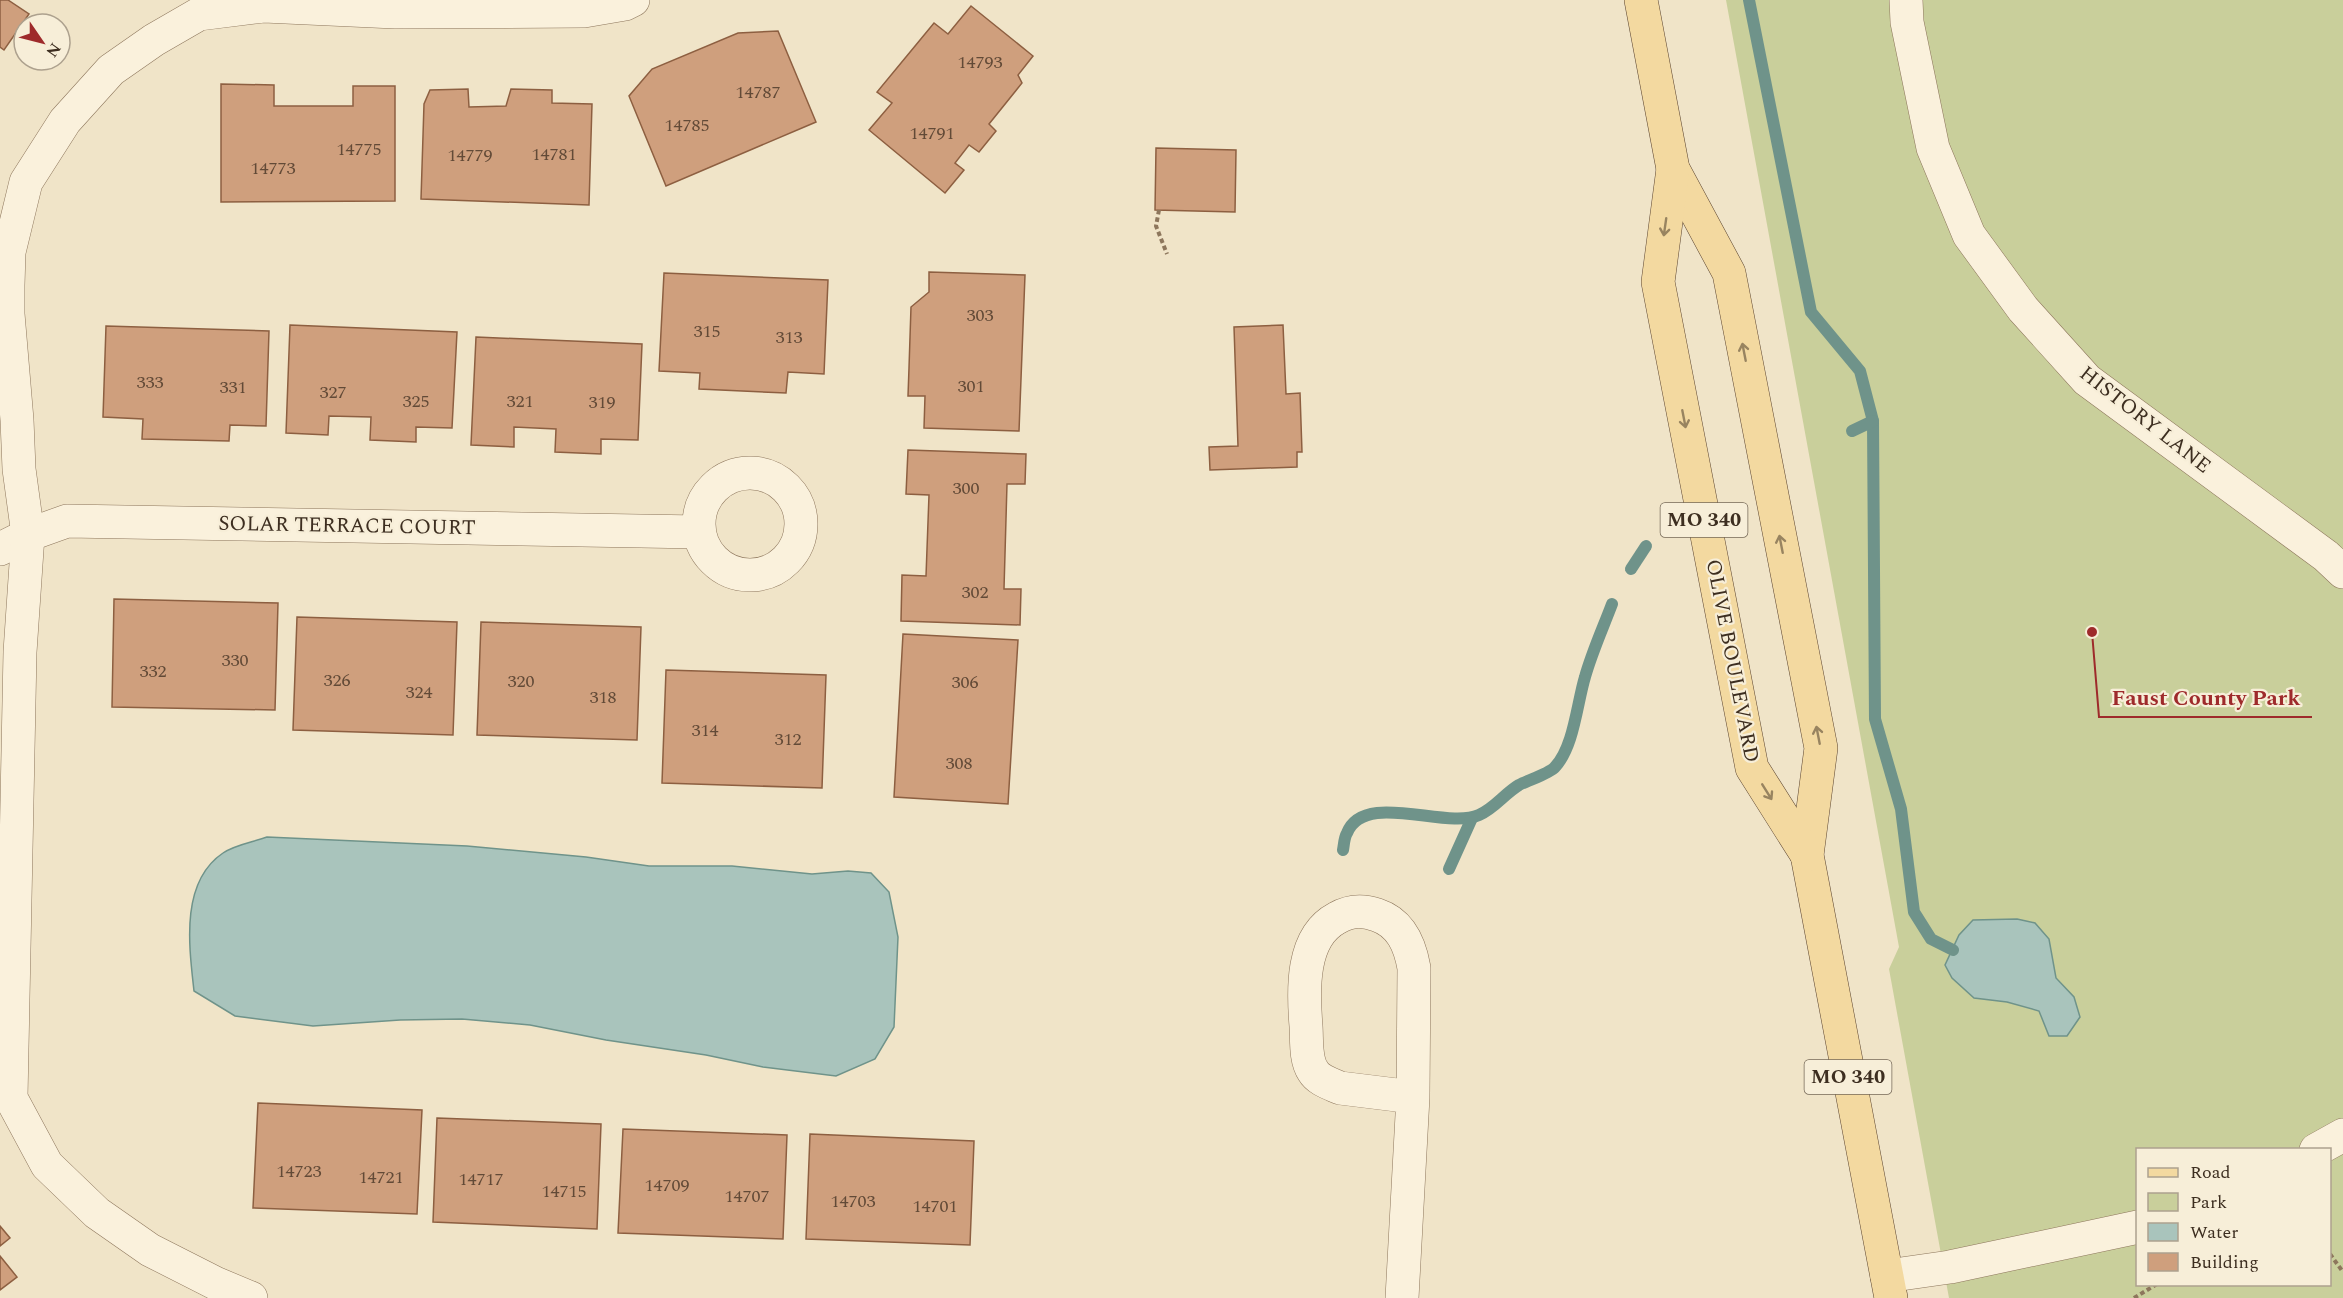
<svg xmlns="http://www.w3.org/2000/svg" width="2343" height="1298" viewBox="0 0 2343 1298" font-family="Spectral,serif">
<style>
.green{fill:#c9cf9b;fill-rule:evenodd}
.water{fill:#a9c4bc;stroke:#6f938a;stroke-width:1.5}
.lines{fill:none;stroke-linecap:round;stroke-linejoin:round}
.stream{stroke:#6f938a;stroke-width:12}
.building{fill:#cf9f7d;stroke:#8d5f41;stroke-width:1.5}
.minor-casing{stroke:#8d765c;stroke-width:34}
.major-casing{stroke:#5b4430;stroke-width:34}
.path{stroke:#8d765c;stroke-width:4;stroke-dasharray:4.5 3;stroke-linecap:butt}
.minor{stroke:#faf1dc;stroke-width:33}
.major{stroke:#f3d9a0;stroke-width:33}
.oneway{stroke:#988460}
.labels{text-anchor:middle;dominant-baseline:central;stroke-width:4.5;stroke-linejoin:round;paint-order:stroke}
.number-label{font-size:18px;fill:#624a37}
.shield{fill:#f7eed8;stroke:#756857;stroke-width:1.5}
.shield-label{font-size:20px;font-weight:bold;fill:#3d2e20}
.street-label{font-size:21px;fill:#3d2e20;stroke:#f7eed8}
.leader{fill:none;stroke:#9e2a2b;stroke-width:2}
.callout-dot{fill:#9e2a2b;stroke:#f7eed8;stroke-width:2}
.callout-label{font-size:22px;text-anchor:middle;font-weight:bold;fill:#9e2a2b;stroke:#f7eed8;stroke-width:4.5;stroke-linejoin:round;paint-order:stroke}
</style>
<rect width="100%" height="100%" fill="#f0e4c8"/>
<path class="green" d="M1726,0H2343V1298H1949L1889,969L1899,947ZM2138,1150H2330V1284H2138Z"/>
<g class="water">
<path d="M267,837L467,846L586,857L649,866H732L812,874L848,871L871,873L889,892L898,937L894,1027L875,1059L836,1076L763,1067L706,1055L606,1040L530,1025L462,1019L400,1020L313,1026L235,1016L194,991C189,946 180,882 223,853C234,845 253,842 267,837Z"/>
<polygon points="2017,919 2035,923 2049,939 2056,978 2074,997 2080,1017 2067,1036 2049,1036 2039,1011 2007,1002 1974,998 1952,978 1945,965 1959,935 1973,920"/>
</g>
<g class="lines">
<g class="stream">
<polyline points="1749,0 1811,312 1860,371 1873,421 1875,719 1901,809 1914,912 1931,939 1953,950"/>
<polyline points="1852,431 1873,421"/>
<polyline points="1631,569 1646,546"/>
<path d="M1343,850C1344,845 1344,838 1347,833C1364,790 1446,830 1479,815C1495,808 1504,794 1519,785C1528,780 1549,774 1555,767C1574,747 1577,703 1585,677C1592,652 1603,628 1612,604"/>
<polyline points="1449,869 1472,818"/>
</g>
</g>
<g class="building">
<polygon points="0,0 8,0 29,14 4,50 0,47"/>
<polygon points="971,6 1033,56 1018,75 1022,83 989,124 996,131 979,152 969,145 955,163 964,170 945,193 869,130 892,103 877,92 920,40 934,23 948,34"/>
<polygon points="778,31 816,122 666,186 629,96 652,69 738,33"/>
<polygon points="221,84 274,85 274,106 353,106 353,86 395,86 395,201 221,202"/>
<polygon points="468,89 469,107 506,106 511,89 552,90 552,103 592,104 589,205 421,199 424,104 430,90"/>
<polygon points="1156,148 1236,150 1235,212 1155,210"/>
<polygon points="929,272 1025,275 1019,431 924,428 925,396 908,396 909,368 911,307 929,292"/>
<polygon points="664,273 828,280 824,374 788,372 786,393 699,389 700,373 659,371"/>
<polygon points="290,325 457,332 452,428 416,427 416,442 370,440 371,417 329,416 328,435 286,433"/>
<polygon points="1283,325 1286,394 1300,393 1302,452 1297,452 1297,467 1210,470 1209,447 1238,446 1234,327"/>
<polygon points="106,326 269,331 266,426 230,425 229,441 142,439 143,419 103,417"/>
<polygon points="476,337 642,344 638,440 601,439 601,454 555,452 556,429 514,427 514,447 471,445"/>
<polygon points="908,450 1026,454 1025,484 1007,484 1004,589 1021,589 1020,625 901,621 902,575 926,576 929,495 906,494"/>
<polygon points="114,599 278,603 275,710 112,707"/>
<polygon points="297,617 457,622 453,735 293,730"/>
<polygon points="481,622 641,627 637,740 477,735"/>
<polygon points="903,634 1018,640 1008,804 894,797"/>
<polygon points="666,670 826,675 822,788 662,783"/>
<polygon points="258,1103 422,1110 417,1214 253,1208"/>
<polygon points="437,1118 601,1124 597,1229 433,1222"/>
<polygon points="623,1129 787,1135 783,1239 618,1233"/>
<polygon points="810,1134 974,1141 970,1245 806,1239"/>
<polygon points="0,1226 10,1238 0,1246"/>
<polygon points="0,1256 17,1277 0,1290"/>
</g>
<g class="lines">
<g class="minor-casing">
<g id="minor">
<polyline points="1906,0 1907,22 1933,148 1969,235 2023,309 2087,380 2326,556 2343,572"/>
<circle cx="750" cy="524" r="51"/>
<polyline points="0,549 28,535 67,521 699,532"/>
<polyline points="2316,1150 2343,1135"/>
<polyline points="1887,1276 1950,1267 2138,1227"/>
<polyline points="251,1298 215,1283 150,1250 97,1213 47,1165 11,1098 20,652 28,535 19,469 17,420 8,314 8,285 9,252 26,182 65,121 111,70 154,40 199,14 264,6 395,12 584,11 625,4 633,0"/>
<path d="M1402,1298L1413,1097L1414,968C1410,945 1401,923 1377,915C1363,910 1351,910 1337,918C1301,937 1303,990 1306,1026C1307,1040 1305,1059 1313,1071C1318,1080 1331,1084 1340,1088L1413,1097"/>
</g>
</g>
<g class="major-casing">
<g id="major">
<polyline points="1641,0 1673,169 1729,273 1821,748 1807,855 1891,1298"/>
<polyline points="1673,169 1658,282 1752,768 1807,855"/>
</g>
</g>
<g class="path">
<polyline points="1159,210 1156,226 1167,254"/>
<polyline points="2330,1254 2343,1272"/>
<polyline points="2134,1298 2157,1284"/>
</g>
<use href="#minor" class="minor"/>
<use href="#major" class="major"/>
</g>
<defs><path id="oneway-shaft" d="M-6 0H5M1.5-3L5.5 0L1.5 3" fill="none" stroke-width="1.6" stroke-linecap="round" stroke-linejoin="round" transform="scale(1.5)"/></defs>
<g class="oneway">
<use href="#oneway-shaft" transform="translate(1665 227) rotate(98)"/>
<use href="#oneway-shaft" transform="translate(1744 352) rotate(-101)"/>
<use href="#oneway-shaft" transform="translate(1684 419) rotate(79)"/>
<use href="#oneway-shaft" transform="translate(1781 544) rotate(-101)"/>
<use href="#oneway-shaft" transform="translate(1818 735) rotate(-101)"/>
<use href="#oneway-shaft" transform="translate(1767 792) rotate(58)"/>
</g>
<g class="labels">
<g class="number-label">
<text x="980" y="62">14793</text>
<text x="758" y="92">14787</text>
<text x="687" y="125">14785</text>
<text x="932" y="133">14791</text>
<text x="359" y="149">14775</text>
<text x="554" y="154">14781</text>
<text x="470" y="155">14779</text>
<text x="273" y="168">14773</text>
<text x="980" y="315">303</text>
<text x="707" y="331">315</text>
<text x="789" y="337">313</text>
<text x="150" y="382">333</text>
<text x="971" y="386">301</text>
<text x="233" y="387">331</text>
<text x="333" y="392">327</text>
<text x="416" y="401">325</text>
<text x="520" y="401">321</text>
<text x="602" y="402">319</text>
<text x="966" y="488">300</text>
<text x="975" y="592">302</text>
<text x="235" y="660">330</text>
<text x="153" y="671">332</text>
<text x="337" y="680">326</text>
<text x="521" y="681">320</text>
<text x="965" y="682">306</text>
<text x="419" y="692">324</text>
<text x="603" y="697">318</text>
<text x="705" y="730">314</text>
<text x="788" y="739">312</text>
<text x="959" y="763">308</text>
<text x="299" y="1171">14723</text>
<text x="381" y="1177">14721</text>
<text x="481" y="1179">14717</text>
<text x="667" y="1185">14709</text>
<text x="564" y="1191">14715</text>
<text x="747" y="1196">14707</text>
<text x="853" y="1201">14703</text>
<text x="935" y="1206">14701</text>
</g>
<g class="shield">
<rect x="1660.5" y="503" width="87" height="34" rx="4.5"/>
<rect x="1804.5" y="1060" width="87" height="34" rx="4.5"/>
</g>
<g class="shield-label">
<text x="1704" y="520">MO 340</text>
<text x="1848" y="1077">MO 340</text>
</g>
<g class="street-label">
<text transform="translate(2145 420) rotate(38)">HISTORY LANE</text>
<text transform="translate(347 526) rotate(1)">SOLAR TERRACE COURT</text>
<text transform="translate(1732 661) rotate(79)">OLIVE BOULEVARD</text>
</g>
</g>
<path class="leader" d="M2092 632L2099 717H2312"/>
<circle class="callout-dot" cx="2092" cy="632" r="6"/>
<g class="callout-label">
<text x="2206" y="705">Faust County Park</text>
</g>
<rect x="2136" y="1148" width="195" height="138" fill="#f7eed8" stroke="#ada18e" stroke-width="1.5"/>
<rect x="2148" y="1168" width="30" height="9" fill="#f3d9a0" stroke="#ada18e" stroke-width="1.5"/>
<text x="2190" y="1178" font-size="18" fill="#3d2e20">Road</text>
<rect x="2148" y="1193" width="30" height="18" fill="#c9cf9b" stroke="#ada18e" stroke-width="1.5"/>
<text x="2190" y="1208" font-size="18" fill="#3d2e20">Park</text>
<rect x="2148" y="1223" width="30" height="18" fill="#a9c4bc" stroke="#ada18e" stroke-width="1.5"/>
<text x="2190" y="1238" font-size="18" fill="#3d2e20">Water</text>
<rect x="2148" y="1253" width="30" height="18" fill="#cf9f7d" stroke="#ada18e" stroke-width="1.5"/>
<text x="2190" y="1268" font-size="18" fill="#3d2e20">Building</text>
<g transform="translate(42 42) rotate(125)"><circle r="28" fill="#f7eed8" stroke="#ada18e" stroke-width="1.5"/>
<path d="M0-4.5L10 22L0 15L-10 22Z" fill="#9e2a2b"/>
<text y="-9" font-size="16" font-weight="bold" text-anchor="middle" fill="#3d2e20">N</text>
</g>
</svg>
